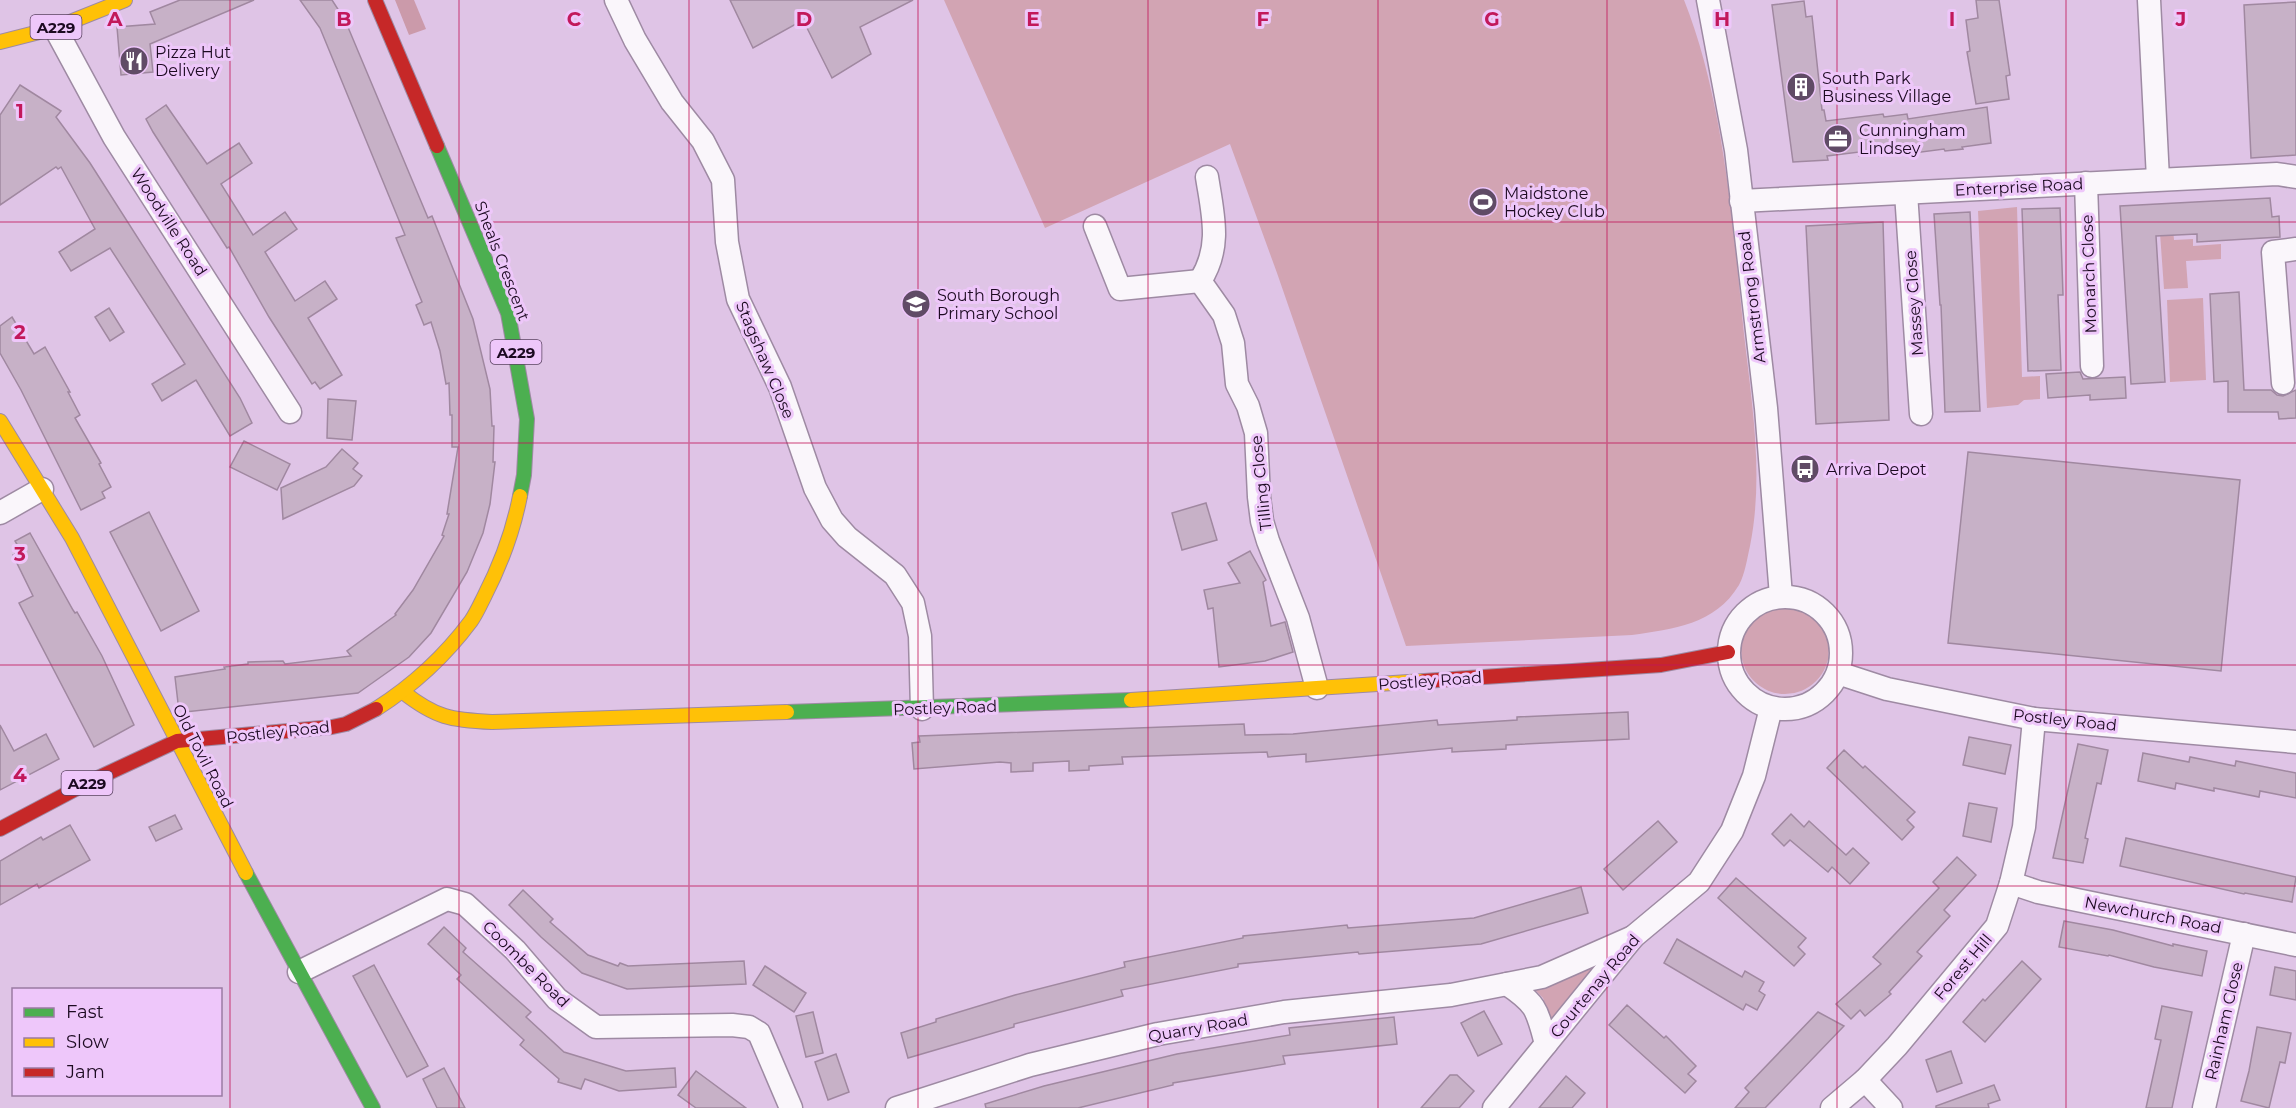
<svg xmlns="http://www.w3.org/2000/svg" width="2296" height="1108" viewBox="0 0 2296 1108" font-family="Montserrat,sans-serif">
<style>
.green{fill:#d2a4b3}
.forest{fill:#cb9aaa}
.building{fill:#c7b1c7;stroke:#a088a0;stroke-width:1.5}
.lines{fill:none;stroke-linecap:round;stroke-linejoin:round}
.street-casing{stroke:#9e8aa3;stroke-width:25}
.fast-casing{stroke:#9e8aa3;stroke-width:16}
.slow-casing{stroke:#9e8aa3;stroke-width:16}
.jam-casing{stroke:#9e8aa3;stroke-width:16}
.street{stroke:#faf6fb;stroke-width:22}
.fast{stroke:#4caf50;stroke-width:14}
.slow{stroke:#ffc107;stroke-width:14}
.jam{stroke:#c62828;stroke-width:14}
.grid{fill:none;stroke:#c2185b;stroke-width:1.5;stroke-opacity:0.55}
.labels{text-anchor:middle;dominant-baseline:central;stroke-width:6;stroke-linejoin:round;paint-order:stroke}
.shield{fill:#eec7fa;stroke:#5b4362;stroke-width:1.5}
.shield-label{font-size:15px;font-weight:bold;fill:#1c0a21}
.poi-label{font-size:16px;fill:#1c0a21;stroke:#eec7fa;text-anchor:start}
.street-label{font-size:16px;fill:#1c0a21;stroke:#eec7fa}
.grid-label{font-size:20px;text-anchor:middle;font-weight:bold;fill:#c2185b;stroke:#eec7fa;stroke-width:6;stroke-linejoin:round;paint-order:stroke}
</style>
<rect width="100%" height="100%" fill="#dfc4e6"/>
<g class="green">
<path d="M944,0H1684C1724,100 1733,227 1744,334C1752,405 1764,476 1750,546C1747,559 1745,574 1739,585C1715,625 1673,629 1632,635L1406,646L1277,273L1230,144L1045,228Z"/>
<polygon points="2171,204 2174,240 2193,239 2193,246 2221,244 2221,259 2186,261 2188,288 2164,289 2158,205"/>
<polygon points="2017,207 2022,377 2040,376 2040,399 2024,400 2018,405 1987,408 1978,211"/>
<polygon points="2203,298 2206,380 2170,382 2167,300"/>
<circle cx="1785" cy="650" r="44"/>
<polygon points="1605,960 1551,1023 1543,998 1534,989"/>
</g>
<polygon class="forest" points="395,0 414,0 426,29 409,35"/>
<g class="building">
<polygon points="180,0 254,0 150,44 153,72 121,75 117,27 155,24 150,12"/>
<polygon points="300,0 332,0 345,20 428,218 432,216 473,319 490,389 492,426 494,426 493,462 495,462 490,504 483,533 467,572 431,633 409,657 368,686 358,693 185,712 178,703 175,677 225,669 224,667 248,664 248,662 283,661 285,664 351,656 347,651 396,615 395,614 413,590 444,536 442,535 449,514 447,514 458,447 452,447 452,415 450,415 449,383 446,384 440,351 431,322 424,325 416,305 422,302 396,238 405,235 320,28"/>
<polygon points="730,0 913,0 860,27 871,54 832,78 803,20 753,48"/>
<polygon points="1976,0 1999,0 2010,75 2006,76 2009,99 1976,104 1967,52 1970,51 1966,20 1978,18"/>
<polygon points="1804,1 1806,17 1812,16 1822,110 1824,110 1826,121 1883,114 1884,117 1907,114 1908,119 1987,107 1991,143 1962,147 1963,149 1945,151 1944,149 1914,153 1913,144 1881,149 1882,153 1859,156 1859,152 1827,156 1828,160 1793,162 1772,5"/>
<polygon points="2296,2 2296,155 2251,158 2244,5"/>
<polygon points="20,85 61,111 56,117 90,163 240,398 252,423 230,436 196,380 162,401 152,384 185,364 110,248 71,271 59,252 95,229 61,167 58,169 56,167 0,205 0,115"/>
<polygon points="166,105 207,164 239,143 252,163 221,184 253,235 285,212 297,229 265,252 295,301 325,281 337,299 308,318 342,375 320,389 315,382 312,384 269,317 229,247 227,248 153,132 146,119"/>
<polygon points="2270,198 2272,217 2279,216 2280,237 2197,242 2197,234 2156,236 2165,382 2131,384 2120,206"/>
<polygon points="2060,208 2063,295 2058,295 2061,370 2028,371 2022,209"/>
<polygon points="1970,212 1980,411 1945,412 1941,305 1940,305 1934,214"/>
<polygon points="1883,222 1889,420 1816,424 1806,226"/>
<polygon points="2239,292 2244,390 2271,390 2277,395 2283,396 2296,390 2296,418 2279,419 2278,412 2228,412 2228,381 2214,382 2210,294"/>
<polygon points="109,308 124,332 110,341 95,317"/>
<polygon points="12,317 34,354 45,347 70,392 68,392 80,415 75,418 101,463 99,464 111,487 102,492 105,498 81,510 21,390 0,353 0,326"/>
<polygon points="2080,372 2083,379 2125,377 2126,398 2090,400 2090,395 2048,398 2046,374"/>
<polygon points="328,399 356,401 352,440 327,438"/>
<polygon points="244,441 290,464 277,490 230,467"/>
<polygon points="342,449 358,463 353,469 362,476 354,486 283,519 281,488 326,467"/>
<polygon points="1968,452 2240,480 2221,671 1948,643"/>
<polygon points="1206,503 1217,540 1182,550 1172,513"/>
<polygon points="149,512 199,611 161,631 110,532"/>
<polygon points="30,533 73,610 75,613 77,612 102,656 134,725 94,747 19,603 33,596 13,555 21,551 15,541"/>
<polygon points="1250,551 1266,580 1263,582 1271,626 1285,622 1293,652 1265,661 1219,667 1213,608 1208,609 1204,590 1240,583 1228,563"/>
<polygon points="1628,712 1629,739 1506,745 1506,749 1452,752 1452,748 1306,762 1306,754 1268,757 1267,752 1122,757 1123,764 1089,766 1089,770 1069,771 1069,761 1033,763 1033,771 1011,772 1011,763 1000,762 914,769 912,743 920,742 919,736 1244,724 1245,735 1293,734 1437,720 1438,725 1517,720 1517,717"/>
<polygon points="0,725 14,751 46,734 59,759 0,790"/>
<polygon points="1969,737 2011,745 2005,774 1963,765"/>
<polygon points="2078,744 2108,750 2101,784 2097,783 2085,838 2088,839 2083,863 2053,858"/>
<polygon points="1844,750 1863,768 1865,766 1915,812 1907,820 1914,827 1902,840 1827,768"/>
<polygon points="2143,753 2189,762 2190,757 2235,766 2236,761 2296,773 2296,798 2260,791 2259,797 2214,788 2214,791 2176,783 2175,789 2138,781"/>
<polygon points="1969,803 1997,808 1991,842 1963,836"/>
<polygon points="1791,814 1804,827 1809,821 1846,855 1853,848 1869,863 1850,884 1832,867 1828,872 1790,840 1784,846 1772,834"/>
<polygon points="175,815 182,829 156,841 149,827"/>
<polygon points="1658,821 1677,842 1623,890 1604,869"/>
<polygon points="70,825 90,860 39,888 37,884 0,905 0,861 41,837 43,840"/>
<polygon points="2126,838 2296,877 2292,902 2245,893 2244,894 2120,866"/>
<polygon points="1957,857 1976,875 1944,910 1950,916 1917,952 1922,956 1889,992 1891,994 1865,1016 1860,1010 1851,1019 1836,1004 1881,964 1873,957 1939,888 1933,882"/>
<polygon points="1736,878 1806,938 1798,947 1805,954 1794,966 1718,898"/>
<polygon points="1581,887 1588,913 1481,944 1359,954 1358,952 1238,964 1238,967 1121,990 1123,996 1014,1024 1014,1027 908,1058 901,1033 936,1022 936,1019 1015,995 1125,967 1124,962 1243,938 1243,936 1347,925 1348,928 1474,918"/>
<polygon points="523,890 553,919 550,922 588,955 618,966 620,963 628,966 744,961 746,984 627,989 582,973 541,937 509,905"/>
<polygon points="2064,921 2113,930 2173,946 2173,944 2207,951 2202,976 2154,967 2109,955 2108,956 2059,947"/>
<polygon points="444,927 466,948 463,952 531,1012 526,1017 564,1052 626,1071 675,1068 676,1087 619,1091 585,1079 581,1089 558,1082 559,1079 520,1045 524,1040 457,979 461,975 428,944"/>
<polygon points="1677,939 1742,977 1745,971 1764,982 1759,991 1765,995 1757,1010 1746,1004 1743,1010 1664,963"/>
<polygon points="2022,961 2041,979 1985,1042 1963,1022 1983,999 1985,1001"/>
<polygon points="374,965 428,1066 407,1077 353,976"/>
<polygon points="765,966 806,993 794,1012 753,985"/>
<polygon points="2275,967 2296,971 2296,1000 2270,995"/>
<polygon points="1627,1005 1664,1038 1666,1036 1696,1066 1688,1074 1696,1081 1685,1093 1609,1025"/>
<polygon points="2162,1006 2192,1012 2172,1108 2146,1108 2161,1040 2155,1039"/>
<polygon points="1484,1011 1502,1044 1478,1056 1461,1023"/>
<polygon points="813,1012 823,1053 806,1057 796,1016"/>
<polygon points="1818,1012 1844,1026 1765,1108 1735,1108 1749,1092 1745,1088"/>
<polygon points="1394,1017 1397,1044 1283,1056 1285,1064 1173,1083 1173,1085 1078,1108 986,1108 985,1104 1044,1086 1177,1054 1290,1035 1289,1028"/>
<polygon points="2257,1027 2291,1033 2285,1063 2280,1062 2269,1108 2241,1101 2249,1071"/>
<polygon points="1951,1051 1962,1083 1937,1092 1926,1060"/>
<polygon points="836,1054 849,1092 828,1100 815,1062"/>
<polygon points="444,1068 465,1108 437,1108 423,1079"/>
<polygon points="696,1071 746,1108 696,1108 678,1095"/>
<polygon points="1450,1075 1457,1075 1474,1091 1459,1108 1421,1108"/>
<polygon points="1566,1076 1585,1093 1572,1108 1539,1108"/>
<polygon points="1994,1085 2000,1100 1988,1104 1989,1108 1936,1108 1936,1106"/>
</g>
<g class="lines">
<g class="street-casing">
<g id="street">
<polyline points="616,0 635,40 672,102 703,141 723,180 727,242 738,299 780,387 815,488 832,520 847,537 895,575 913,603 920,636 922,709"/>
<polyline points="1708,0 1736,150 1766,408 1781,596"/>
<polyline points="2149,0 2158,179"/>
<polyline points="55,28 114,137 290,412"/>
<polyline points="2086,183 2092,366"/>
<polyline points="1906,193 1921,414"/>
<polyline points="1741,201 2277,174 2296,177"/>
<polyline points="1095,226 1120,289 1200,281 1224,315 1233,343 1237,384 1248,406 1256,433 1259,497 1262,521 1268,541 1298,618 1317,688"/>
<path d="M1200,281C1222,247 1213,215 1207,177"/>
<polyline points="2283,383 2273,252 2296,249"/>
<polyline points="0,513 42,489"/>
<circle cx="1785" cy="653" r="56"/>
<polyline points="1838,673 1887,689 2034,719 2296,742"/>
<polyline points="2011,883 2038,892 2296,945"/>
<polyline points="299,972 447,899 465,904 515,950 557,999 596,1027 732,1025 749,1027 759,1033 791,1108"/>
<path d="M1507,984C1537,1004 1537,1010 1546,1044"/>
<polyline points="1865,1080 1891,1108"/>
<polyline points="897,1108 1030,1065 1158,1034 1284,1012 1451,995 1542,977 1633,937"/>
<polyline points="1494,1108 1633,937 1699,882 1732,831 1754,776 1771,708"/>
<polyline points="1832,1108 1865,1080 1897,1046 1997,926 2011,883 2024,827 2034,719"/>
<polyline points="2204,1108 2244,934"/>
</g>
</g>
<g class="fast-casing">
<g id="fast">
<polyline points="437,146 508,313 527,419 524,475 520,496"/>
<polyline points="787,712 1131,700"/>
<polyline points="246,873 373,1108"/>
</g>
</g>
<g class="slow-casing">
<g id="slow">
<polyline points="0,42 55,28 125,0"/>
<polyline points="0,421 72,538 246,873"/>
<path d="M403,692C436,718 451,720 492,722L787,712"/>
<polyline points="1131,700 1424,681"/>
<path d="M376,709C412,686 445,656 471,621C476,614 480,605 484,597C501,564 513,532 520,496"/>
</g>
</g>
<g class="jam-casing">
<g id="jam">
<polyline points="375,0 437,146"/>
<polyline points="1424,681 1661,665 1728,652"/>
<polyline points="0,829 87,783 177,741 332,727 346,724 376,709"/>
</g>
</g>
<use href="#street" class="street"/>
<use href="#fast" class="fast"/>
<use href="#slow" class="slow"/>
<use href="#jam" class="jam"/>
</g>
<path class="grid" d="M230,0V1108M459,0V1108M689,0V1108M918,0V1108M1148,0V1108M1378,0V1108M1607,0V1108M1837,0V1108M2066,0V1108M0,222H2296M0,443H2296M0,665H2296M0,886H2296"/>
<defs>
<g id="restaurant-disc" transform="scale(1.5)"><circle r="9.5" fill="#604b66" stroke="#eec7fa"/><path d="M-5-6h1v4h1v-4h1v4h1v-4h1v5L-1.5 .5V6h-2V.5L-5-1ZM5-6V6H3V1.5H1.5Q1.5-4 5-6Z" fill="#fff"/></g>
<g id="building-disc" transform="scale(1.5)"><circle r="9.5" fill="#604b66" stroke="#eec7fa"/><path d="M-4-6H4V6H1V3H-1V6H-4ZM-2.5-4.3h1.7v1.8h-1.7ZM.8-4.3h1.7v1.8H.8ZM-2.5-1h1.7V.8h-1.7ZM.8-1h1.7V.8H.8Z" fill="#fff"/></g>
<g id="office-disc" transform="scale(1.5)"><circle r="9.5" fill="#604b66" stroke="#eec7fa"/><path d="M-6-3h4V-5.5h4V-3h4V5H-6ZM-1-4.5V-3h2v-1.5ZM-6 0V1H6V0Z" fill="#fff"/></g>
<g id="stadium-disc" transform="scale(1.5)"><circle r="9.5" fill="#604b66" stroke="#eec7fa"/><path d="M0-5a6.5 5 0 1 0 0 10a6.5 5 0 1 0 0-10ZM-3.5-1.8h7v3.6h-7Z" fill="#fff"/></g>
<g id="school-disc" transform="scale(1.5)"><circle r="9.5" fill="#604b66" stroke="#eec7fa"/><path d="M0-5L7-2L0 1L-7-2ZM-4 1L0 2.5L4 1V4Q0 6-4 4Z" fill="#fff"/></g>
<g id="bus-disc" transform="scale(1.5)"><circle r="9.5" fill="#604b66" stroke="#eec7fa"/><path d="M-5-6H5V4H4V6H2V4H-2V6H-4V4H-5ZM-3.5-4V0h7V-4ZM-3.5 1.2v1.5H-2V1.2ZM2 1.2v1.5H3.5V1.2Z" fill="#fff"/></g>
</defs>
<g fill-rule="evenodd">
<use href="#restaurant-disc" x="134" y="61"/>
<use href="#building-disc" x="1801" y="87"/>
<use href="#office-disc" x="1838" y="139"/>
<use href="#stadium-disc" x="1483" y="202"/>
<use href="#school-disc" x="916" y="304"/>
<use href="#bus-disc" x="1805" y="469"/>
</g>
<g class="labels">
<g class="shield">
<rect x="30.5" y="15" width="51" height="24" rx="4.5"/>
<rect x="490.5" y="340" width="51" height="24" rx="4.5"/>
<rect x="61.5" y="771" width="51" height="24" rx="4.5"/>
</g>
<g class="shield-label">
<text x="56" y="27">A229</text>
<text x="516" y="352">A229</text>
<text x="87" y="783">A229</text>
</g>
<g class="poi-label">
<text x="155" y="52">Pizza Hut<tspan x="155" dy="18">Delivery</tspan></text>
<text x="1822" y="78">South Park<tspan x="1822" dy="18">Business Village</tspan></text>
<text x="1859" y="130">Cunningham<tspan x="1859" dy="18">Lindsey</tspan></text>
<text x="1504" y="193">Maidstone<tspan x="1504" dy="18">Hockey Club</tspan></text>
<text x="937" y="295">South Borough<tspan x="937" dy="18">Primary School</tspan></text>
<text x="1826" y="469">Arriva Depot</text>
</g>
<g class="street-label">
<text transform="translate(2019 187) rotate(-3)">Enterprise Road</text>
<text transform="translate(169 222) rotate(57)">Woodville Road</text>
<text transform="translate(502 261) rotate(69)">Sheals Crescent</text>
<text transform="translate(2089 274) rotate(-92)">Monarch Close</text>
<text transform="translate(1752 297) rotate(-97)">Armstrong Road</text>
<text transform="translate(1914 303) rotate(-94)">Massey Close</text>
<text transform="translate(765 360) rotate(67)">Stagshaw Close</text>
<text transform="translate(1261 483) rotate(-96)">Tilling Close</text>
<text transform="translate(1430 681) rotate(-4)">Postley Road</text>
<text transform="translate(945 708) rotate(-2)">Postley Road</text>
<text transform="translate(2065 720) rotate(6)">Postley Road</text>
<text transform="translate(278 732) rotate(-6)">Postley Road</text>
<text transform="translate(203 756) rotate(63)">Old Tovil Road</text>
<text transform="translate(2153 915) rotate(11)">Newchurch Road</text>
<text transform="translate(526 964) rotate(45)">Coombe Road</text>
<text transform="translate(1963 967) rotate(-50)">Forest Hill</text>
<text transform="translate(1595 986) rotate(-50)">Courtenay Road</text>
<text transform="translate(2224 1021) rotate(-77)">Rainham Close</text>
<text transform="translate(1198 1028) rotate(-10)">Quarry Road</text>
</g>
</g>
<g class="grid-label">
<text x="115" y="26">A</text>
<text x="344" y="26">B</text>
<text x="574" y="26">C</text>
<text x="804" y="26">D</text>
<text x="1033" y="26">E</text>
<text x="1263" y="26">F</text>
<text x="1492" y="26">G</text>
<text x="1722" y="26">H</text>
<text x="1952" y="26">I</text>
<text x="2181" y="26">J</text>
<text x="20" y="118">1</text>
<text x="20" y="339">2</text>
<text x="20" y="561">3</text>
<text x="20" y="782">4</text>
</g>
<rect x="12" y="988" width="210" height="108" fill="#eec7fa" stroke="#9a7ba3" stroke-width="1.5"/>
<rect x="24" y="1008" width="30" height="9" fill="#4caf50" stroke="#9a7ba3" stroke-width="1.5"/>
<text x="66" y="1018" font-size="18" fill="#1c0a21">Fast</text>
<rect x="24" y="1038" width="30" height="9" fill="#ffc107" stroke="#9a7ba3" stroke-width="1.5"/>
<text x="66" y="1048" font-size="18" fill="#1c0a21">Slow</text>
<rect x="24" y="1068" width="30" height="9" fill="#c62828" stroke="#9a7ba3" stroke-width="1.5"/>
<text x="66" y="1078" font-size="18" fill="#1c0a21">Jam</text>
</svg>
